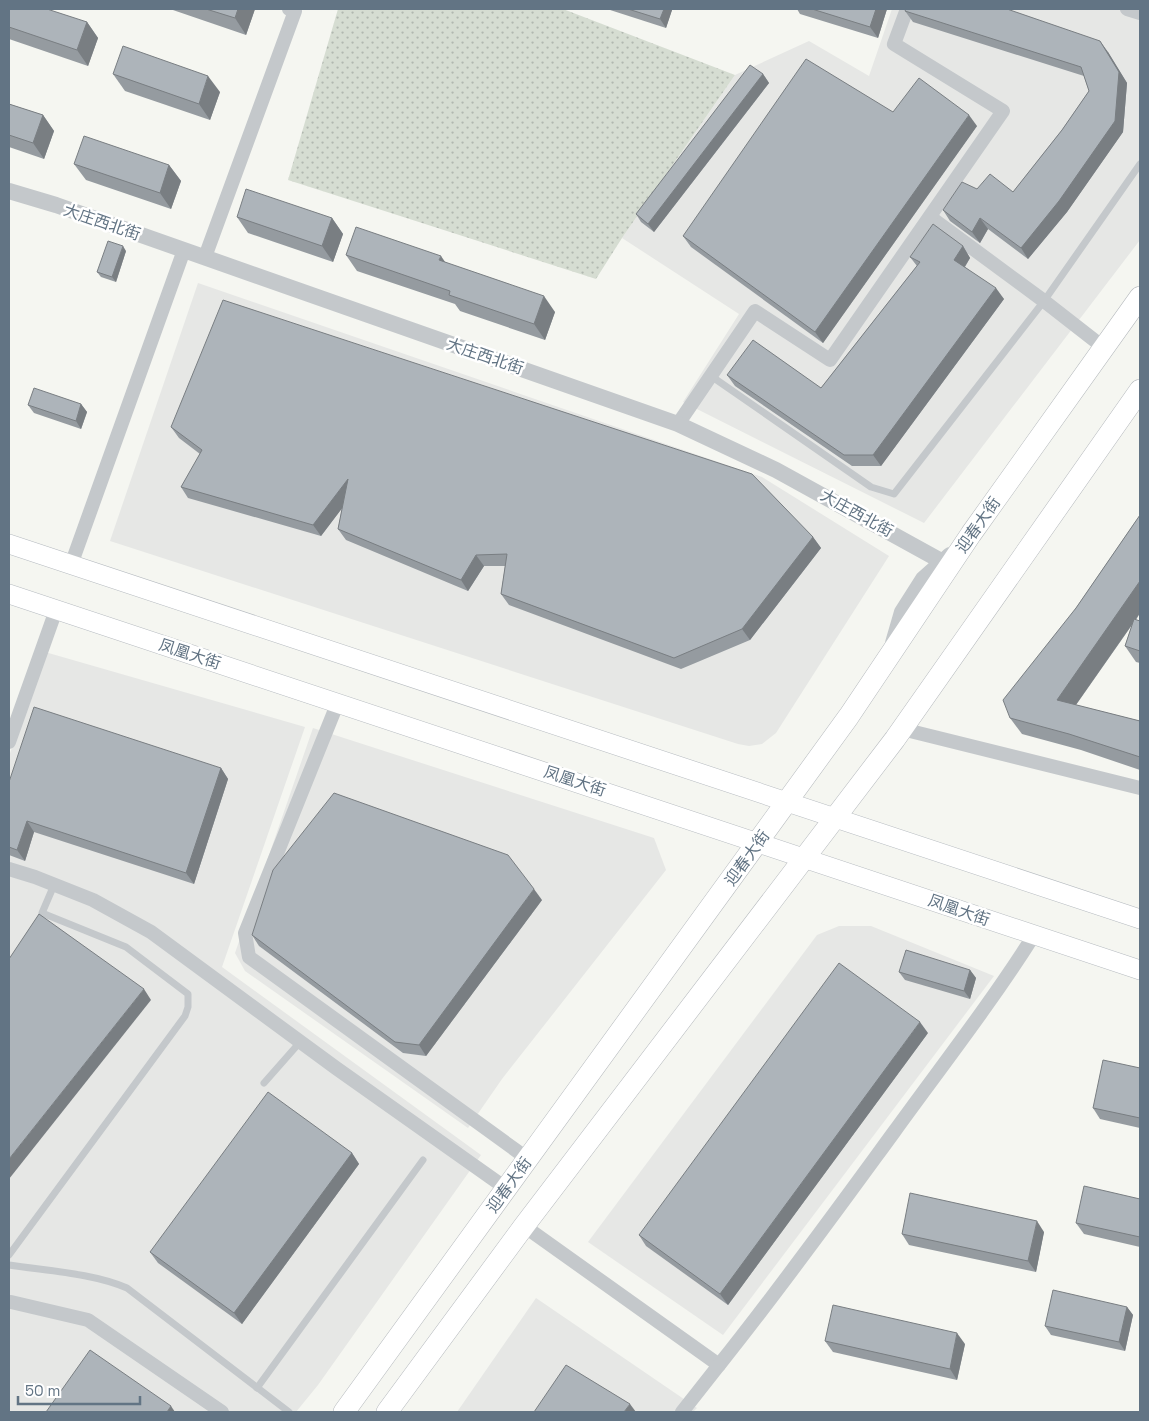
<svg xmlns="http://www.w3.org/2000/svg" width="1149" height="1421" viewBox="0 0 1149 1421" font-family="'Space Grotesk','Noto Sans SC',sans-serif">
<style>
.built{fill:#e6e7e5}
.grass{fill:url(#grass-dots)}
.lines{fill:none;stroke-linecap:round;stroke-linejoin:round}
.secondary-casing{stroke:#b6bbc0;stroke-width:20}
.primary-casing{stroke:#b5b9bd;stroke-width:22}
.service{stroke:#c4c8cb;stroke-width:7}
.minor{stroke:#c4c8cb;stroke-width:14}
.tertiary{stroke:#c4c8cb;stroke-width:16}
.secondary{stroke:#fff;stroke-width:19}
.primary{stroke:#fff;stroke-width:21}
.wall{fill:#959ba0}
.shaded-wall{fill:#797e82}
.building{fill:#adb4ba;stroke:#797e82}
.labels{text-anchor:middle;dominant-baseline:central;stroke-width:5;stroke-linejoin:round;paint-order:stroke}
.street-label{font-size:16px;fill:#627484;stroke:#fff}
</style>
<defs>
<pattern id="grass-dots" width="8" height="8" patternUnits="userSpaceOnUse" patternTransform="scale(1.25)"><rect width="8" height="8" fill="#d6ddd2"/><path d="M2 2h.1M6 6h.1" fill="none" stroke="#b1b8b0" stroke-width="1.8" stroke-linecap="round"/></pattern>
</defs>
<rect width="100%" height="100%" fill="#f5f6f1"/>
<g class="built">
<polygon points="892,9 1140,9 1140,240 924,523 683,402 739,314 622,238 735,75 809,41 869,76"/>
<polygon points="198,283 762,477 889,556 776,733 762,744 749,746 738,744 110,541"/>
<polygon points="45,652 305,727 222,967 481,1155 318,1385 296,1412 9,1412 9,756"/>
<polygon points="313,728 654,838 666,870 502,1079 468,1128 245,971 235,953"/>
<polygon points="839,926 871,926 994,976 723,1335 588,1242 817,935"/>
<polygon points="536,1298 697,1408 693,1412 457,1412"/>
</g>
<polygon class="grass" points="338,9 563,9 735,75 622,238 596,279 288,180"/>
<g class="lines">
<g class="secondary-casing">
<g id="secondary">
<polyline points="9,544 1140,919"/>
<polyline points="9,594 1140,970"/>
</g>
</g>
<g class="primary-casing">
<g id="primary">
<polyline points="344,1412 849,716 971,534 1140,297"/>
<polyline points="387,1412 524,1226 895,739 1140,390"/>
</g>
</g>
<g class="service">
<polyline points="711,376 871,487 894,494 1044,301 1140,164"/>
<polyline points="264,1083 301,1041"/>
<polyline points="9,1255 185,1016 188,1007 188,994 126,947 42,913 54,885"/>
<path d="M9,1265C47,1271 92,1273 127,1288L289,1412"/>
<polyline points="257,1388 423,1160"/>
</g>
<g class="minor">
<polyline points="1127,9 1140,13"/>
<polyline points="930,217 1044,301 1103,347"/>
<polyline points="205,257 295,11 289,9"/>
<polyline points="678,424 755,311 830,360 1003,111 894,44 907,9"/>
<polyline points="71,565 184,250"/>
<polyline points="338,702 245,933 249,957 528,1159"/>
<polyline points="902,729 1140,788"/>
<polyline points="9,742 56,610"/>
<polyline points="9,869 35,877 93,900 151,932 336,1068 507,1189"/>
<path d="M524,1226L719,1365C780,1289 837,1210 894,1132C941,1067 991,1003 1034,935"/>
<polyline points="11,1302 88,1320 222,1412"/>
<polyline points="682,1412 719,1365"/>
</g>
<g class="tertiary">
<polyline points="9,191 56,205 678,424 776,470 943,562"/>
<polyline points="893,643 902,612 923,579 950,555"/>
</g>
<use href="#secondary" class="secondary"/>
<use href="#primary" class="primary"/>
</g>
<g class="wall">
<polygon points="9,9 87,22 98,38 88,66 9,39"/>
<polygon points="170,9 255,9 246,35"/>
<polygon points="607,9 671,9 672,10 666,28"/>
<polygon points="797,9 887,9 878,38 800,14"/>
<polygon points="905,11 1108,52 1127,83 1123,132 1067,212 1028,259 988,229 980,243 950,221 943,210 1013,192 1062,130 1089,91 1084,76 913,22"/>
<polygon points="113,74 220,92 210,120 125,91"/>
<polygon points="763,74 769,83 654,232 641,222 636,214"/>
<polygon points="9,104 43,115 54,131 44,159 9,147"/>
<polygon points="893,112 977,126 823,343 691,247 683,236"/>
<polygon points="74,164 169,165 181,181 171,209 86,180"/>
<polygon points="237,217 332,218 343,234 333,262 248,233"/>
<polygon points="963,246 970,258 965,267 1004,299 881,466 852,466 735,386 727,375 821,388 917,266 910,257"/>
<polygon points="126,251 116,282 101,277 97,272"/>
<polygon points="346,255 445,262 555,312 545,340 460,311 455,304 357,271"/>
<polygon points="81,404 87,412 81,429 34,413 28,405"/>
<polygon points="171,427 813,537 821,548 750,640 681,669 509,605 501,594 505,566 484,566 468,591 346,540 338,529 342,508 321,536 188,498 181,487 200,454 179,438"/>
<polygon points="1140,515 1140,613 1136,620 1140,621 1140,663 1136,662 1125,646 1132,625 1076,705 1140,721 1140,770 1081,750 1022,734 1010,718 1076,608"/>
<polygon points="221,768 228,779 194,884 34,832 25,861 9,855 9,782"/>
<polygon points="542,900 426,1056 403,1053 259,946 252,935"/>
<polygon points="970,970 976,978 970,999 905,980 899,972"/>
<polygon points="928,1033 728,1305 646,1246 639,1235"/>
<polygon points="1140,1068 1140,1128 1100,1119 1093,1108"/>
<polygon points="352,1153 359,1164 242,1324 158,1263 150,1252"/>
<polygon points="1140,1199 1140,1247 1084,1234 1076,1223"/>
<polygon points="1044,1232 1036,1272 909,1245 902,1234"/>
<polygon points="1127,1307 1133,1315 1125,1351 1051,1335 1045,1326"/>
<polygon points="825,1341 965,1344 957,1380 833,1352"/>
</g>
<g class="shaded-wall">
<polygon points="238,9 255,9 246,35 235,18"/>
<polygon points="664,9 671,9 672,10 666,28 660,19"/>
<polygon points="876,9 887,9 878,38 870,27"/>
<polygon points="87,22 98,38 88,66 77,50"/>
<polygon points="1100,41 1108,52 1127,83 1123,132 1067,212 1028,259 1021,248 1115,121"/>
<polygon points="763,74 769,83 654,232 648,224"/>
<polygon points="208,76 220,92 210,120 199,104"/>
<polygon points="43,115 54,131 44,159 33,143"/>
<polygon points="969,115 977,126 823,343 815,332"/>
<polygon points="169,165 181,181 171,209 160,193"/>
<polygon points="332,218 343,234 333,262 322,246"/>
<polygon points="980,218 988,229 980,243 972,232"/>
<polygon points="123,246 126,251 116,282 112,277"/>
<polygon points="963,246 970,258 962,271 954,260"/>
<polygon points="441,256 452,272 439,260"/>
<polygon points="996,288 1004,299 881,466 873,455"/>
<polygon points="544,296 555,312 545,340 534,324"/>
<polygon points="81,404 87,412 81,429 76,421"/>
<polygon points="348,479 356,490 321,536 313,525"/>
<polygon points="813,537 821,548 750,640 742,629"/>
<polygon points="476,555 484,566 468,591 461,580"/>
<polygon points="1140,581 1140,613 1068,716 1057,700"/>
<polygon points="221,768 228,779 194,884 186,873"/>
<polygon points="27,821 34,832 25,861 17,850"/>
<polygon points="534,889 542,900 426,1056 419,1045"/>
<polygon points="970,970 976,978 970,999 964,991"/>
<polygon points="144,989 151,1000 9,1179 9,1159"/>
<polygon points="920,1022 928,1033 728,1305 720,1294"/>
<polygon points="352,1153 359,1164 242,1324 234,1313"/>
<polygon points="1037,1221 1044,1232 1036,1272 1028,1261"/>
<polygon points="1127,1307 1133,1315 1125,1351 1119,1342"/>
<polygon points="957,1333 965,1344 957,1380 950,1369"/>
<polygon points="630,1404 636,1412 624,1412"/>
<polygon points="171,1406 175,1412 167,1412"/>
</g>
<g class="building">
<polygon points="9,9 47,9 87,22 77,50 9,27"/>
<polygon points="206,9 238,9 235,18"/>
<polygon points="628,9 664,9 660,19"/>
<polygon points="812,9 876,9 870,27"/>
<polygon points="906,9 1007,9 1100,41 1119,72 1115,121 1059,201 1021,248 980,218 972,232 943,210 962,182 977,189 990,174 1013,192 1062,130 1089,91 1081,67 905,11"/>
<polygon points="123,46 208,76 199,104 113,74"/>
<polygon points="806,59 893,112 919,78 969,115 815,332 683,236"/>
<polygon points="750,65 763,74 648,224 636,214"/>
<polygon points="9,104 43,115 33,143 9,135"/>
<polygon points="84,136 169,165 160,193 74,164"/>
<polygon points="246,189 332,218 322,246 237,217"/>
<polygon points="933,224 963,246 954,260 996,288 873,455 844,455 727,375 753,340 821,388 920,262 910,257"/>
<polygon points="356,227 441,256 439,260 544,296 534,324 449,295 450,291 346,255"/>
<polygon points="108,241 123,246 112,277 97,272"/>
<polygon points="223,300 752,474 813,537 742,629 674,658 501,594 507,554 476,555 461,580 338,529 348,479 313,525 181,487 202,450 171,427"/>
<polygon points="34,388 81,404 76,421 28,405"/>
<polygon points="1140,515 1140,581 1057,700 1140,721 1140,757 1069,734 1010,718 1003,700 1076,608"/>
<polygon points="1134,619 1140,621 1140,651 1125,646"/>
<polygon points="34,707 221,768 186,873 27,821 17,850 9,847 9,782"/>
<polygon points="334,793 508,855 534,889 419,1045 395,1042 252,935 273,870"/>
<polygon points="39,914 144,989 9,1159 9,959"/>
<polygon points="906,950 970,970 964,991 899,972"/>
<polygon points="839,963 920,1022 720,1294 639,1235"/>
<polygon points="1103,1060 1140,1068 1140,1118 1093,1108"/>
<polygon points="268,1092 352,1153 234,1313 150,1252"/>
<polygon points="1084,1186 1140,1199 1140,1237 1076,1223"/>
<polygon points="910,1193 1037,1221 1028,1261 902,1234"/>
<polygon points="1053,1290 1127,1307 1119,1342 1045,1326"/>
<polygon points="833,1305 957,1333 950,1369 825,1341"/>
<polygon points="90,1350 171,1406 167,1412 46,1412"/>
<polygon points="566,1365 630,1404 624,1412 534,1412"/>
</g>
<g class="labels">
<g class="street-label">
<text transform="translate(102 222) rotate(19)">大庄西北街</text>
<text transform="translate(485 356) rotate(19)">大庄西北街</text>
<text transform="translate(857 513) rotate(29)">大庄西北街</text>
<text transform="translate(978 525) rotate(-55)">迎春大街</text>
<text transform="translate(190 654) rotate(18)">凤凰大街</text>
<text transform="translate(575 781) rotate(18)">凤凰大街</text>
<text transform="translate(747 858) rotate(-54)">迎春大街</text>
<text transform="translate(959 910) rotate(19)">凤凰大街</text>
<text transform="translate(509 1185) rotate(-54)">迎春大街</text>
</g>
</g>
<rect width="1149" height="1421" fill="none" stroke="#627484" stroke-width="20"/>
<path d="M18 1396v8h122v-8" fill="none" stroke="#627484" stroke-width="2.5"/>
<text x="25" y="1396" font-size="15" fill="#627484" stroke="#ffffff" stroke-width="4" paint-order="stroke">50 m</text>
</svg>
